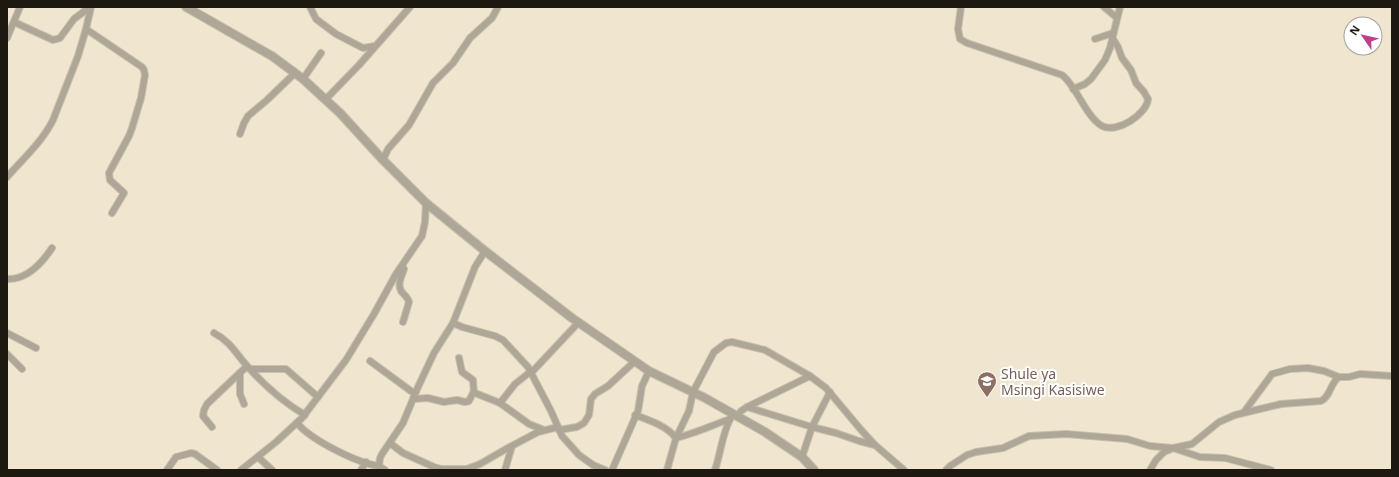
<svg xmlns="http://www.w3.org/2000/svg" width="1399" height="477" viewBox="0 0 1399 477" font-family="'Noto Sans',sans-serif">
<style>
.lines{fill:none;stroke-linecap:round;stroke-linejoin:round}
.minor-casing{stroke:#cac1ad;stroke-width:8}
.tertiary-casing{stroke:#cac1ad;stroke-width:10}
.minor{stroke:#aea696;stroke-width:6}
.tertiary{stroke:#aea696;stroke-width:8}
.labels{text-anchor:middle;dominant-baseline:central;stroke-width:4;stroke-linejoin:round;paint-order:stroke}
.education-label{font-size:14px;fill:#785e54;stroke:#fff;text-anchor:start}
</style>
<rect width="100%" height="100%" fill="#f0e6cf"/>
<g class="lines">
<g class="minor-casing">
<g id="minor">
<polyline points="310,7 316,19 336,34 363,48 375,46"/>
<path d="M961,7L958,29L960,39L967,43L1062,75C1076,85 1086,117 1102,126C1117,134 1147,114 1148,99L1144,92L1136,83L1131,70L1122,58L1118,47L1112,37"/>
<polyline points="1104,7 1117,18"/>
<polyline points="14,22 53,40 60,38 74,19 90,7"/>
<polyline points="86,29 142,67 144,70 145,75 141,98 132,128 129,136 109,173 110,180 124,193 112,213"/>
<polyline points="7,38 20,7"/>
<polyline points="1095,39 1113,33"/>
<polyline points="303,79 321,53"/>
<polyline points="1073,89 1085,84 1091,79 1105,60 1110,48 1120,7"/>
<polyline points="326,99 359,65 410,7"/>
<polyline points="240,134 244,123 248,116 267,100 295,73"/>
<polyline points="383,160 388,149 409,125 433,83 453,63 470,38 492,18 498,7"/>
<path d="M7,177C23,159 42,142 53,120L78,56L86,29L91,7"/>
<path d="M402,266L404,269C402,276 397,283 401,291C404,295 408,297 409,302L403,322"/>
<path d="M7,279C27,280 42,263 52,248"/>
<polyline points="453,323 462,327 495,336 503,340 528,367 551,411 562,436 579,455 593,465 605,470"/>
<polyline points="7,333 36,348"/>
<path d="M214,333C230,341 237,355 248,367C265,386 283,402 305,415"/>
<polyline points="7,354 22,369"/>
<polyline points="459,358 462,372 473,380 474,393"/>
<polyline points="370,361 415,394"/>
<polyline points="250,369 286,369 318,397"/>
<polyline points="240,373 240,394 244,404"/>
<polyline points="531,373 579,322"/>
<polyline points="413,399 428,398 444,402 457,400 465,402 469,401 473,393 475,393 500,403 529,424 544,430"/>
<polyline points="500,403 515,384 530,372"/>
<polyline points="747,407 812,427 836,433 859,441 875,445 904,470"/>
<polyline points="1244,412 1272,374 1290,369 1308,368 1324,371 1339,377"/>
<path d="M635,415C649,420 667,426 676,438C693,434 713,425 730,419"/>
<polyline points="737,416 741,411 747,407 810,376"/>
<path d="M297,423C311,440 357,463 379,466"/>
<polyline points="212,427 203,416 204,410 207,404 247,366"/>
<polyline points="559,430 577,427 584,423 589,415 591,399 595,394 608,386 634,362"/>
<polyline points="390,443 403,453 434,467 441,469 467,469 480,464 506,449 538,432 558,427"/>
<polyline points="258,457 272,470"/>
<polyline points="802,457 812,427 830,392"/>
<polyline points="167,470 176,457 191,453 195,454 217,470"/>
<polyline points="241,470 276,442 302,418 346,360 374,314 396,274 422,236 425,222 426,203"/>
<polyline points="361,470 366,462"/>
<polyline points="385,470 379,466 380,458 382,454 403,423 418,387 434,353 453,323 475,267 485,251"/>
<polyline points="505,470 512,446"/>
<polyline points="612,470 638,411 642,386 649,371"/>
<polyline points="667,470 676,438 689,411 693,392 714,352 726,343 732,342 765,350 810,376 826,388 862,431 875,445"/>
<path d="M715,470C721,452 722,434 731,417"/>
<polyline points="946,470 950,466 967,455 976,452 1003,448 1029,436 1066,434 1127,439 1150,446 1173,448 1200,457 1225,458 1271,470"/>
<path d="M1150,470L1156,460L1164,452L1173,448L1192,444L1219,422L1235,415L1281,404L1321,401C1331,396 1330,383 1339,377H1349L1360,374L1392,376"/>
</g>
</g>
<g class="tertiary-casing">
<polyline id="tertiary" points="186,7 272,56 303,79 340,113 383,160 426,203 485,251 572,318 649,371 705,398 765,432 802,457 814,470"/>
</g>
<use href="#minor" class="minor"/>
<use href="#tertiary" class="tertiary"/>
</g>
<defs>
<g id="school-pin" transform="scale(1)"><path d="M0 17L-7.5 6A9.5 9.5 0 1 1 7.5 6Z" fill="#8d6e63" stroke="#fff"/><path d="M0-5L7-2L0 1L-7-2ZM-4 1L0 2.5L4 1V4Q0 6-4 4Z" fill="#fff"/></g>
</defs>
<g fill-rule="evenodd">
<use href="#school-pin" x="987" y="381"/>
</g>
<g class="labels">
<g class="education-label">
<text x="1001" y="373">Shule ya<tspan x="1001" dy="16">Msingi Kasisiwe</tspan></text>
</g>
</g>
<rect width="1399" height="477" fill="none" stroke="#1d1911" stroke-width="16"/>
<g transform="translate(1363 36) rotate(304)"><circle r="19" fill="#ffffff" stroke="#a5a3a0"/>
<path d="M0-3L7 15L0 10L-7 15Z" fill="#be3f8b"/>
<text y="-6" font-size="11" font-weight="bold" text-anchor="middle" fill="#1d1911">N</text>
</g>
</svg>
